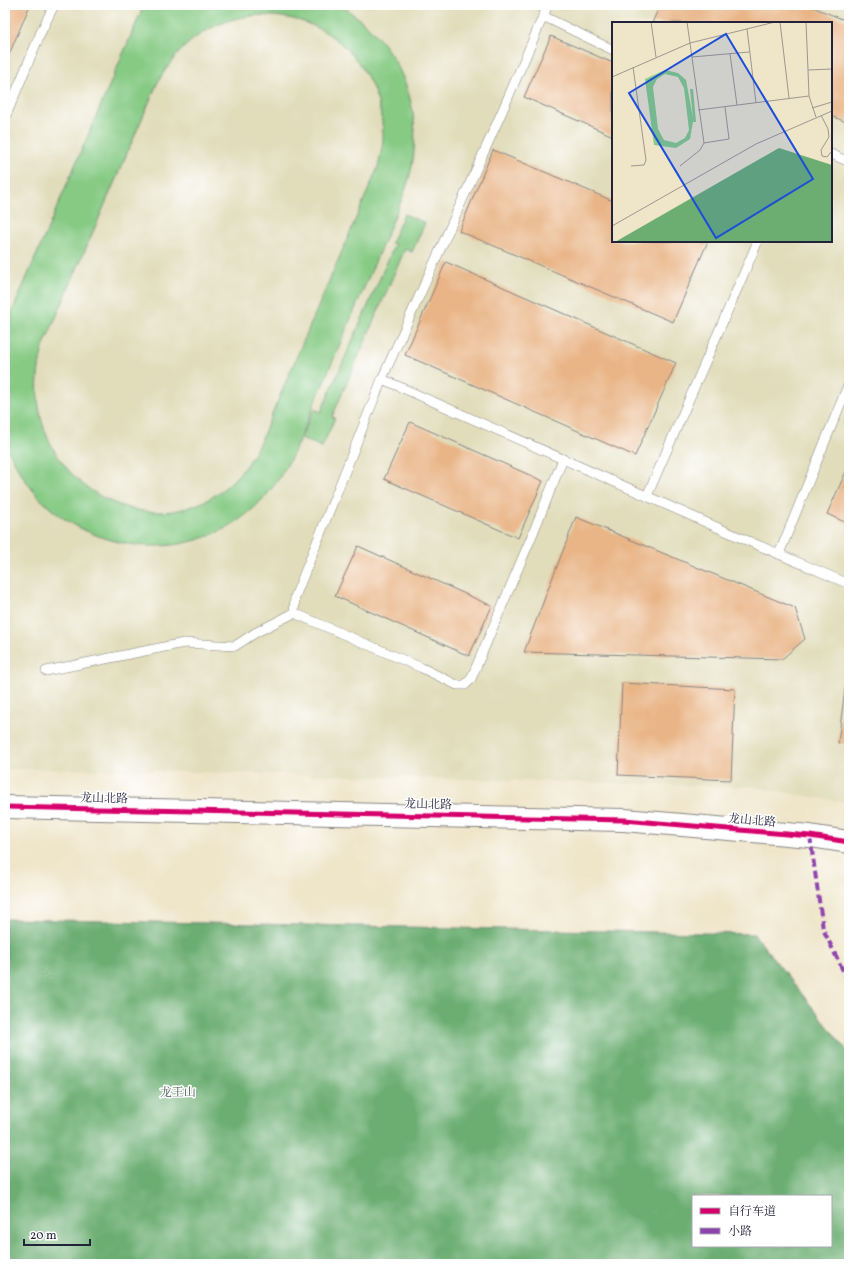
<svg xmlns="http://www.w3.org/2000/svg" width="854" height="1269" viewBox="0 0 854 1269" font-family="Vollkorn,'Noto Serif SC',serif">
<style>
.built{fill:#e1dcba;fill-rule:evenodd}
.green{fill:#86ca84;stroke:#547660;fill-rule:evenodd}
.forest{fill:#6cae72;stroke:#476856;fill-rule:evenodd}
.building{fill:#e9b587}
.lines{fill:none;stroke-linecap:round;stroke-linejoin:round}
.service-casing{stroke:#888482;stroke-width:10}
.tertiary-casing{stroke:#888482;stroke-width:24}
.service{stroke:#fff;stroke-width:9}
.tertiary{stroke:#fff;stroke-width:22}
.quiet{stroke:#8e44ad;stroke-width:4;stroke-dasharray:8 4;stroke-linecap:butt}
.cycleway-casing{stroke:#fff;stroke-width:8}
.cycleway{stroke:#d6006c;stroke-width:5}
.labels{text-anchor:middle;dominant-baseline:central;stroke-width:3;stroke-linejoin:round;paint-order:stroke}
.street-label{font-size:12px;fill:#22223b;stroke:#fff}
.park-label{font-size:12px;fill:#455d55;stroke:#fff}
.inset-road{fill:none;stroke:#9d9790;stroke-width:1}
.view{fill:#1d4ed8;fill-opacity:0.15;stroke:#1d4ed8;stroke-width:2}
.inset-edge{fill:none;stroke:#22223b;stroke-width:2}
</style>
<rect width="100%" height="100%" fill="#fff"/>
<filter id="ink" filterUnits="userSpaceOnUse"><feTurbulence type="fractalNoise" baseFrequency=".025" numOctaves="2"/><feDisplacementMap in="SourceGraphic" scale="8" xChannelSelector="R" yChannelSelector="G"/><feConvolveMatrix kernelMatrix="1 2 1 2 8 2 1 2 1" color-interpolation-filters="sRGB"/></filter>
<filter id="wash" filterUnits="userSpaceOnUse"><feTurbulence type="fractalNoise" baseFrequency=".012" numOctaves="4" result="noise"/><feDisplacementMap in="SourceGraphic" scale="16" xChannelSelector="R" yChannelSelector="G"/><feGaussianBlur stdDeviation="0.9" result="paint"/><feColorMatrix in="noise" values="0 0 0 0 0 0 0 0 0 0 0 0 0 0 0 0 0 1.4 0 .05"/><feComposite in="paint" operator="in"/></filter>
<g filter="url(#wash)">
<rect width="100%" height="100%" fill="#efe5c9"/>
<path class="built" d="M5,5H849V803L753,787L120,770L5,769ZM613,23H831V241H613Z"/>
<g class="green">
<path d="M144,5H340C396,40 424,101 412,166C410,177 406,188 402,199L293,454C283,473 272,491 256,506C199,560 110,558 50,508C36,496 24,480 15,463C12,458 10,451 5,449V328ZM259,15C275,16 289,17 304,22C353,39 384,89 383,140C382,149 380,158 378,167L261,440C192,584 0,491 44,345L157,84C179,43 211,19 259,15Z"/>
<polygon points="404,214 425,223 412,252 405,249 332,417 335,418 322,447 301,438 314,409 321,412 395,244 391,243"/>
</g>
<path class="forest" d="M5,919L754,934L849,1053V1264H5ZM693,1196H831V1246H693Z"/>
<g id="blocks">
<g class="building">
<polygon points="5,5 30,5 5,64"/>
<polygon points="660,5 808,5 849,22 849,123 831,116 831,23 652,23"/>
<polygon points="551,36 613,63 613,136 524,97"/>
<polygon points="493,150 613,201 613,241 708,241 673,322 459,231"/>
<polygon points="446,262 676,363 635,456 405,355"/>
<polygon points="410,422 543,481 518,538 384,479"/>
<polygon points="848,467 849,468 849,524 827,514"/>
<polygon points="576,517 795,608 805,639 782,659 524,652"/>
<polygon points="358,546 492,606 469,656 335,596"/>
<polygon points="846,681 849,681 849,744 838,743"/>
<polygon points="622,683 735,689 731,780 618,775"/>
</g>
</g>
</g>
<g filter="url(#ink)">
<use href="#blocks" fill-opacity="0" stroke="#888482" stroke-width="1"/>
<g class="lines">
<g class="service-casing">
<g id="service">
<polyline points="543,16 613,50"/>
<polyline points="5,118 41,32 54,5"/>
<polyline points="831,154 849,162"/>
<polyline points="382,379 739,537 849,584"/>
<polyline points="647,496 758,241"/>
<polyline points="779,554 849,383"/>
<polyline points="294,613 422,668 457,685 465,685 471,679 531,538 563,459"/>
<polyline points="46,671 184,643 235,646 255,633 294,613 295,597 382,379 501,114 548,5"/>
</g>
</g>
<g class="tertiary-casing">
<polyline id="tertiary" points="5,807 624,820 810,836 849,842"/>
</g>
<use href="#service" class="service"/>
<use href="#tertiary" class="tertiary"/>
<polyline class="quiet" points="810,836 823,929 849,983"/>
<g class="cycleway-casing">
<polyline id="cycleway" points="5,807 624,820 810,836 849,842"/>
</g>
<use href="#cycleway" class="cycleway"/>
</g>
</g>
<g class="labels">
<g class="street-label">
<text transform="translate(104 799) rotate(1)">龙山北路</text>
<text transform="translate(428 805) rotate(1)">龙山北路</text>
<text transform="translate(752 821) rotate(5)">龙山北路</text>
</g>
<g class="park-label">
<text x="178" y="1093">龙王山</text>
</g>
</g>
<g transform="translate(612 22)">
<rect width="220" height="220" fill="#efe5c9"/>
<path d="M53,48L66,51L74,58L81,96L78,67H81L84,100H81L78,117L64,126L42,123L33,57ZM53,52L66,55L72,66L77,108L73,116L64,121L52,118L46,107L41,65L45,57Z" fill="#86ca84" fill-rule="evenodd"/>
<path d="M167,126L220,143V220H3Z" fill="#6cae72"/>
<path class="inset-road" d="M39,0L44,35M168,0L177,76M194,0L196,48M135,7L144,81M118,32L125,83M80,35L137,30M0,55L78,21L163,0M200,86L220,80M86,88L197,74M209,93L216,107L217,115L209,128L210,134L215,135L220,129M204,95L197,74L196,48L220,47M92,121L117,117L113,85M19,144L32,143L34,138L21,45M68,144L88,128L92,121L75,0M0,204L144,122L220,89"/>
<path class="view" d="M114,12L201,157L104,216L17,71Z"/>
<rect width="220" height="220" class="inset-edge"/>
</g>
<rect width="854" height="1269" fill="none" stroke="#fff" stroke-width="20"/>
<rect x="692" y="1195" width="140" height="52" fill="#ffffff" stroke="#a7a7b1"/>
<rect x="700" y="1208" width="20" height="6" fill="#d6006c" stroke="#a7a7b1"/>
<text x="728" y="1215" font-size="12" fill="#22223b">自行车道</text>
<rect x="700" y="1228" width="20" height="6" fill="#8e44ad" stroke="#a7a7b1"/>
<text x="728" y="1235" font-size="12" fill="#22223b">小路</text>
<path d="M24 1239v6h66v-6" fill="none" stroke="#22223b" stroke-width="2"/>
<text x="30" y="1239" font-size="12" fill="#22223b" stroke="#ffffff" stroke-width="3" paint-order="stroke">20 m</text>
</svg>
